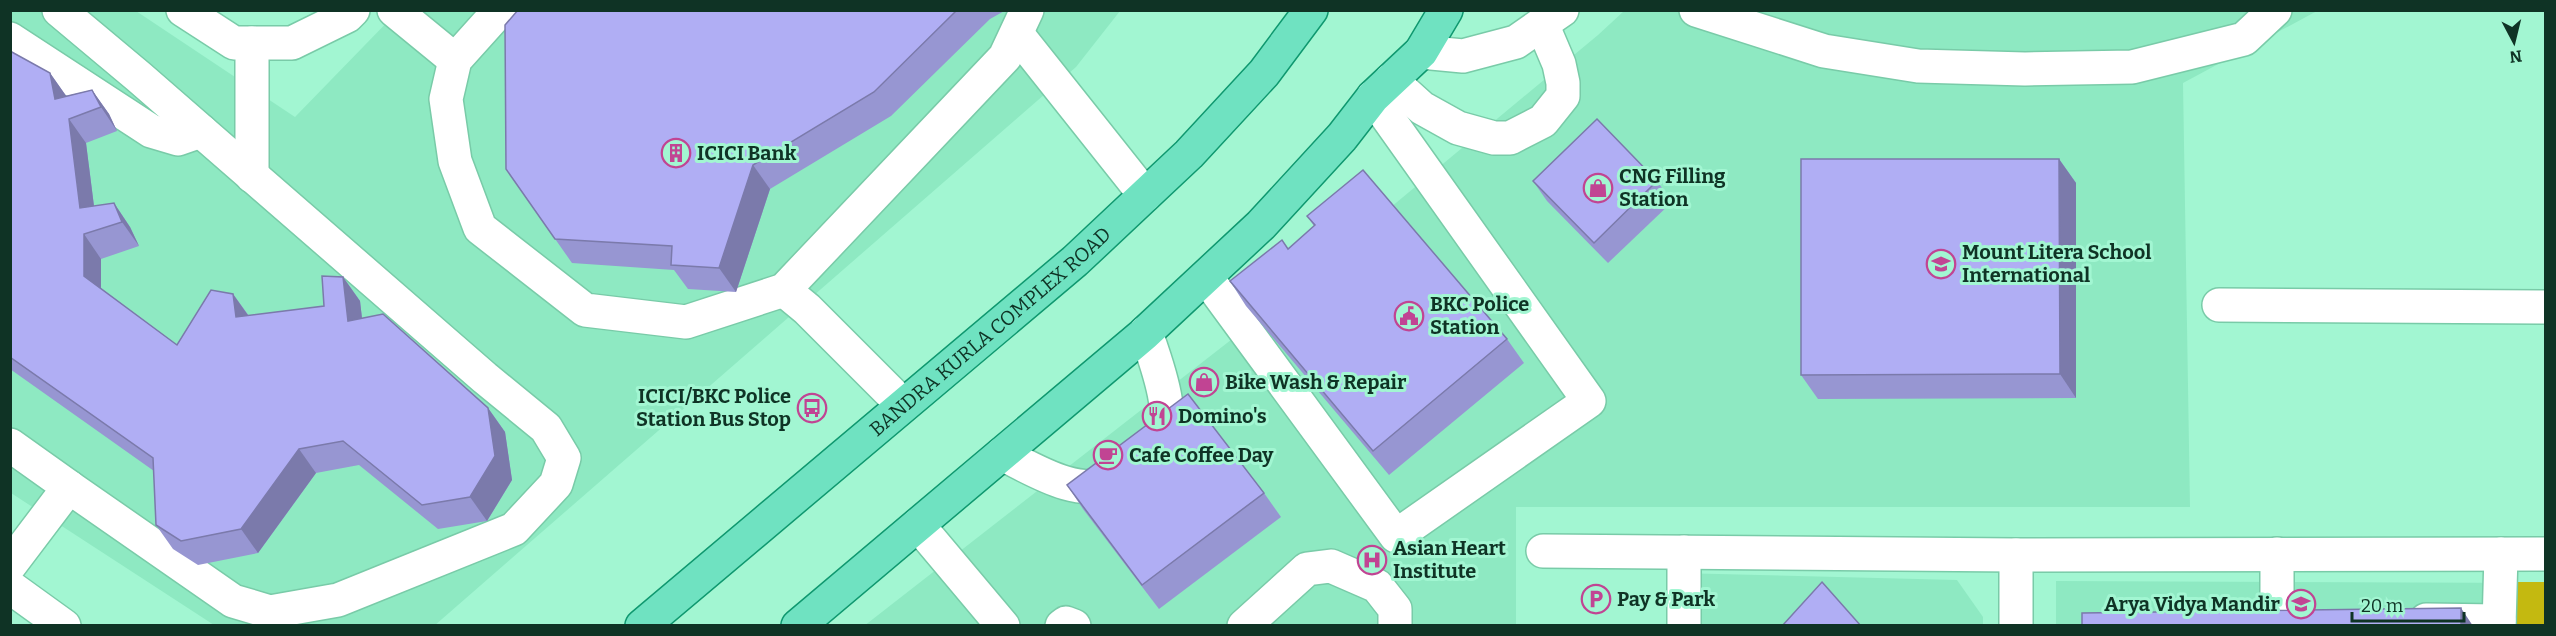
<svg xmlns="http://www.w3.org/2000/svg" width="2556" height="636" viewBox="0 0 2556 636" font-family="Bitter,serif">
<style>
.built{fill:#8ee9c2}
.park{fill:#c4b910}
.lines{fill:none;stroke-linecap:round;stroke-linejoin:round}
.minor-casing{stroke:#79cba8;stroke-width:36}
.major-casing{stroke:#0f986f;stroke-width:36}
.minor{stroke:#fff;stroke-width:33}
.major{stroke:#6fe2c1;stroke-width:33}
.wall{fill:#9796d2}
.shaded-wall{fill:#7b7aab}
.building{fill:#b0aef4;stroke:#7b7aab;stroke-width:1.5}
.labels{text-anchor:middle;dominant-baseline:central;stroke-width:6;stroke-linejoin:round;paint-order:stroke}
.poi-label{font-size:20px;font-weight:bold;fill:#0f3325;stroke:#a2f6d2;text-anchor:start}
.street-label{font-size:20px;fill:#0f3325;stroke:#a2f6d2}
</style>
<rect width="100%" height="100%" fill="#a2f6d2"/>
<g class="built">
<polygon points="10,11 136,11 295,117 398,11 1120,11 1076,67 434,626 214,625 11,493"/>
<polygon points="1624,11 2317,11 2183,83 2190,507 1516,507 1516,625 864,626 1236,336 1598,35"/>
<polygon points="1677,573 1957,580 1983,617 1983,626 1677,626"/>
<polygon points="2056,581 2545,583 2545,625 2056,626"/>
</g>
<polygon class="park" points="2510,582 2545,582 2545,625 2510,626"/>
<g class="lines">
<g class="minor-casing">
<g id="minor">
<polyline points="59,10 139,77 485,378 546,428 564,458 556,484 514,529 338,600 270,612 233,601 69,487"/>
<polyline points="183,10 234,43 292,43 347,16 353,10"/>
<polyline points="394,10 455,60"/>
<polyline points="500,10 455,60 446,99 455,161 480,228 585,310 686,322 784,290 1005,57 1027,10"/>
<polyline points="1696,10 1824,51 1918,66 2025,69 2132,67 2244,39 2275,10"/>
<polyline points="1017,34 1145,195"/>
<polyline points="10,39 151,131 178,139 201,131"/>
<polyline points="252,43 252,176"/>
<polyline points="1421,52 1463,56 1516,42 1562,10"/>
<polyline points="1391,80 1422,108 1458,128 1494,138 1510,138 1543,121 1563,96 1563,83 1559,64 1542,24"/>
<polyline points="1206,277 1396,536 1589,401 1373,97"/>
<polyline points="784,290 807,309 903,405"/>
<polyline points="2219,305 2546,307"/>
<path d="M1146,332C1156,366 1183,423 1152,453"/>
<polyline points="10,445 69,487 10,565"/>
<path d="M1002,454C1035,470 1077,498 1114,482"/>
<polyline points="918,525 1003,626"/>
<polyline points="1543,551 2016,555 2546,554"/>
<polyline points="1684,552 1684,626"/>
<polyline points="10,587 64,626"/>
<polyline points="2241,619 2277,618 2277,554"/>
<polyline points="2426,620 2499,621"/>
<polyline points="1062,626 1066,623 1074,626"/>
<polyline points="1244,626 1307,569 1331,566 1377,586 1395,609 1395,626"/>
<polyline points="2016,626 2016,555"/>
<polyline points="2499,626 2501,554"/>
</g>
</g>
<g class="major-casing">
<g id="major">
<path id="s1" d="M642,626L1075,261L1189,154L1264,73L1311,10"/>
<polyline points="798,626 1143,335 1261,225 1342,137 1373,97 1421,52 1446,10"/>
</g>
</g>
<use href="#minor" class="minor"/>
<use href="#major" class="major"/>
</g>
<g class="wall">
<polygon points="518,10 1006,10 990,19 891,116 770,189 736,292 688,289 674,270 572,263 506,169"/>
<polygon points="10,51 50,73 66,96 92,90 109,114 117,131 86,143 94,206 114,203 130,227 139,246 101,259 101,288 177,345 233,294 249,316 324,306 343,277 360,301 362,318 488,408 505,432 512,480 487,521 438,529 359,465 316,473 258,553 198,565 173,549 156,525 154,471 10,369"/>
<polygon points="2059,159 2076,183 2076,398 1818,399 1801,375"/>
<polygon points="1533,181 1657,181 1672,202 1608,263 1547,201"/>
<polygon points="1307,216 1507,339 1524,363 1389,475 1246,306 1230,281 1288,249 1314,226"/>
<polygon points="1067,485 1264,493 1281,517 1159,609 1083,509"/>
</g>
<g class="shaded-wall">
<polygon points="50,73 67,97 55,99"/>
<polygon points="92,90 109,114 117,131 101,107"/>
<polygon points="69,119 86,143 97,230 80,208"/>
<polygon points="2059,159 2076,183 2076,398 2060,374"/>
<polygon points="753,165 770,189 736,292 719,268"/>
<polygon points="114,203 130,227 139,246 122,222"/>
<polygon points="84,234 101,259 101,300 84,276"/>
<polygon points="343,277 360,301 365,345 348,321"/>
<polygon points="233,294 250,318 236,317"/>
<polygon points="488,408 505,432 512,480 487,521 470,497"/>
<polygon points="299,449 316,473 258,553 241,529"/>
<polygon points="2461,608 2473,626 2461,626"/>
</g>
<g class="building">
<polygon points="518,10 957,10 874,92 753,165 719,268 671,265 672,246 555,239 506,169 505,25"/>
<polygon points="10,51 50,73 55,99 92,90 101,107 69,119 80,208 114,203 122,222 84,234 84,276 177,345 211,290 233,294 236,317 324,306 322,276 343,277 348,321 383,314 488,408 495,456 470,497 422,505 343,441 299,449 241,529 181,541 156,525 153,458 10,357"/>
<polygon points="1597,119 1657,181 1594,243 1533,181"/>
<polygon points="1801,159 2059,159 2060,374 1801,375"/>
<polygon points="1363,170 1507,339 1373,451 1230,281 1282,240 1288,249 1315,225 1307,216"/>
<polygon points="1188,394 1264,493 1142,585 1067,485"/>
<polygon points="1822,582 1861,626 1782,626"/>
<polygon points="2461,608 2461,626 2082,626 2082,613"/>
</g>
<defs>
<g id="building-ring" transform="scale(1.5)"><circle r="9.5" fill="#a2f6d2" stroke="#c14493" stroke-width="1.5"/><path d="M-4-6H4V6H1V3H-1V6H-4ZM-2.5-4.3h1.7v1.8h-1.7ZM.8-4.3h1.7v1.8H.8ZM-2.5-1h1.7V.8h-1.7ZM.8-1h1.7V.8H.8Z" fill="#c14493"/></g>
<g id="shop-ring" transform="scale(1.5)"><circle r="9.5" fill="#a2f6d2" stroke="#c14493" stroke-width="1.5"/><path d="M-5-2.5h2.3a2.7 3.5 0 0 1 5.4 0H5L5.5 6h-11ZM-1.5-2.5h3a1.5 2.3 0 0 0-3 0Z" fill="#c14493"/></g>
<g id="school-ring" transform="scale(1.5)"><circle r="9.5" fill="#a2f6d2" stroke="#c14493" stroke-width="1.5"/><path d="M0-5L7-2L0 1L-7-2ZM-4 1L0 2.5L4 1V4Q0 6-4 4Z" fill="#c14493"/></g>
<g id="civic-ring" transform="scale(1.5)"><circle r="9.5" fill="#a2f6d2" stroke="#c14493" stroke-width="1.5"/><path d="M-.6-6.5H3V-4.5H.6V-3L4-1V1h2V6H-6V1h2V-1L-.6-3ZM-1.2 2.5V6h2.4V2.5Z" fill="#c14493"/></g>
<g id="bus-ring" transform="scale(1.5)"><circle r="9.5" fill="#a2f6d2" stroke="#c14493" stroke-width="1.5"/><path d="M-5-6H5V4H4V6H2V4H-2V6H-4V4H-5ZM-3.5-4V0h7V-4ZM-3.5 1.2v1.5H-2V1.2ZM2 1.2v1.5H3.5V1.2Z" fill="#c14493"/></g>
<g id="restaurant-ring" transform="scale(1.5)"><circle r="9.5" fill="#a2f6d2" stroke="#c14493" stroke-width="1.5"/><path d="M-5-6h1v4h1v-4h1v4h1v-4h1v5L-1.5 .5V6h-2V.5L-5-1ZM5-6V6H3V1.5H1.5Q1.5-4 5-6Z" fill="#c14493"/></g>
<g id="cafe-ring" transform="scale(1.5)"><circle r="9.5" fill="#a2f6d2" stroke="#c14493" stroke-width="1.5"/><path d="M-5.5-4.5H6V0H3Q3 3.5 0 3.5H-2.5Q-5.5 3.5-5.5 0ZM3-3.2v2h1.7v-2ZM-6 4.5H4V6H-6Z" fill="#c14493"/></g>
<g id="hospital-ring" transform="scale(1.5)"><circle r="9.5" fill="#a2f6d2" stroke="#c14493" stroke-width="1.5"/><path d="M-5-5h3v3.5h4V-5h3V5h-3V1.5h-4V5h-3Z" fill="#c14493"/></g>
<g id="parking-ring" transform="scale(1.5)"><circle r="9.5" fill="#a2f6d2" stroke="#c14493" stroke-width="1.5"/><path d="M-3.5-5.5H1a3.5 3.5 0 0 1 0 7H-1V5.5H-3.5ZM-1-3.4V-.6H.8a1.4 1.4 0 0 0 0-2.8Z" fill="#c14493"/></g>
</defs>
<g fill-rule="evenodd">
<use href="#building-ring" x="676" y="153"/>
<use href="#shop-ring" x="1598" y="188"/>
<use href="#school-ring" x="1941" y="264"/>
<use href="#civic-ring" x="1409" y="316"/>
<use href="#shop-ring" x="1204" y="382"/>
<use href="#bus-ring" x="812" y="408"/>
<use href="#restaurant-ring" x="1157" y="416"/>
<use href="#cafe-ring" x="1108" y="455"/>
<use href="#hospital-ring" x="1372" y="560"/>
<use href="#parking-ring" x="1596" y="599"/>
<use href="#school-ring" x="2301" y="604"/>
</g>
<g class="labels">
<g class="poi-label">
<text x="697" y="153">ICICI Bank</text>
<text x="1619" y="176">CNG Filling<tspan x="1619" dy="23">Station</tspan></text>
<text x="1962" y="252">Mount Litera School<tspan x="1962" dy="23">International</tspan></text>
<text x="1430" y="304">BKC Police<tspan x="1430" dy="23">Station</tspan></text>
<text x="1225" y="382">Bike Wash &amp; Repair</text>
<text x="791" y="396" text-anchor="end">ICICI/BKC Police<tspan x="791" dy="23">Station Bus Stop</tspan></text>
<text x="1178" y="416">Domino's</text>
<text x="1129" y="455">Cafe Coffee Day</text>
<text x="1393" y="548">Asian Heart<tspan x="1393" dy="23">Institute</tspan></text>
<text x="1617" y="599">Pay &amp; Park</text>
<text x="2280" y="604" text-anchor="end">Arya Vidya Mandir</text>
</g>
<g class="street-label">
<text stroke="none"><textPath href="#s1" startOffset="456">BANDRA KURLA COMPLEX ROAD</textPath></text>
</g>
</g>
<rect width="2556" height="636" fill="none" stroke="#0f3325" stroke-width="24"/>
<g transform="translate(2514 42) rotate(173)" stroke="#a2f6d2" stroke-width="4.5" paint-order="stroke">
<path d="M0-4.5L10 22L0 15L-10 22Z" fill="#0f3325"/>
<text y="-9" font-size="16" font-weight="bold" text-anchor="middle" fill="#0f3325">N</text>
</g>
<path d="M2352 612v9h112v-9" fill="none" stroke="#0f3325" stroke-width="3"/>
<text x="2361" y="612" font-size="18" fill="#0f3325" stroke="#a2f6d2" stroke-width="4.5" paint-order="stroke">20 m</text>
</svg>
